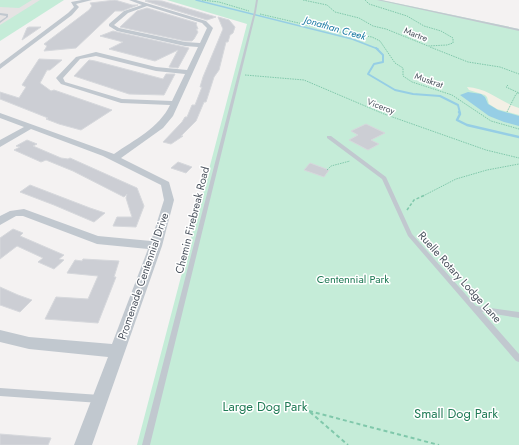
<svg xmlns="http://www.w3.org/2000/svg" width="519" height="445" viewBox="0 0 519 445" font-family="Jost,sans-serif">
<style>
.education{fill:#e5e3e3}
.green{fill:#c5ecd8}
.sand{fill:#f3f0e5}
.water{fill:#96cee5}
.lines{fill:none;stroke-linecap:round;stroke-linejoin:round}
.stream-far2{stroke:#96cee5;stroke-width:1.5}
.stream-far1{stroke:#96cee5;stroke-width:2}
.stream{stroke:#96cee5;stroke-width:2.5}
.building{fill:#ccced4;stroke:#d6d8dc}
.path-far2{stroke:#80c8ab;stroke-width:1;stroke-dasharray:1.5 1;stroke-linecap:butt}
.path-far1{stroke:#80c8ab;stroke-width:1.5;stroke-dasharray:3 2;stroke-linecap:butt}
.path{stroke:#80c8ab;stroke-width:2;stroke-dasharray:4 3;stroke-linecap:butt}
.lane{fill:#c1c8cf;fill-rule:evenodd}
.street{fill:#c1c8cf;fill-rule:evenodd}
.labels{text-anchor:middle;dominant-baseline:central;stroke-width:3;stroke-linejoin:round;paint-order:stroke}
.far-street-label{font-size:9px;fill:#4b535e;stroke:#fff}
.far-water-label{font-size:10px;font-style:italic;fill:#1979a3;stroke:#fff}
.street-label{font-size:11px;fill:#4b535e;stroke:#fff}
.park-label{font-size:11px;fill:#207b56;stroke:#fff}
.near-park-label{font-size:13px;fill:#207b56;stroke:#fff}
</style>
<rect width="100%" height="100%" fill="#f4f2f2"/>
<polygon class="education" points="0,0 48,0 0,33"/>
<g class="green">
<polygon points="0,0 32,0 19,8 0,7"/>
<polygon points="40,0 64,0 0,41 0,25"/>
<polygon points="167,0 382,0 519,29 519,445 137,445 247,24"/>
</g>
<path class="sand" d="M467,87C488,88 500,102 519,108V115L497,109L489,104L487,97L485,95L469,90Z"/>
<polygon class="water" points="468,92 481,94 485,97 488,104 498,110 519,116 519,126 504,122 489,116 460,95"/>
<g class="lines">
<polyline class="stream-far2" points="196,0 352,39 378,49"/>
<polyline class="stream-far1" points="376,48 383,55 383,62 374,64 368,74 395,90 413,94 440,96 458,105 460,113"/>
<polyline class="stream" points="459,112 460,114 457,120 467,125 519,137"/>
</g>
<g class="building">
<polygon points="115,0 132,5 138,5 122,11 115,11 76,48 44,51 47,46 44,44 89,10 92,6 90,3"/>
<polygon points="148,0 162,1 216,17 207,20 145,1"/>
<polygon points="147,8 197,23 196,24 198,29 196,29 198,32 194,39 192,41 185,41 120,27 137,11"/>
<polygon points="218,17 229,20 235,27 233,33 230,35 228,42 226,42 219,70 214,77 206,102 204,102 196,121 181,136 183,136 171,144 163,142 182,122 185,117 187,117 192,105 195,105 202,87 200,87 203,77 223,29"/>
<polygon points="29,27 41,27 22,40 27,28"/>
<polygon points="113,31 117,32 189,48 178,68 169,67 178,50 155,61 109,49 123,42 100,36"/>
<polygon points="39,59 62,60 50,70 47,70 40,83 51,91 54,90 112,110 81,130 59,124 46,119 48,118 0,99 0,92 19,98 26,87 22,85"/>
<polygon points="89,60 95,61 163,79 166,74 175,74 164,95 129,94 74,76"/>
<polygon points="366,124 385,133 371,140 379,144 368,150 349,140 358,135 351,131"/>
<polygon points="27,140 37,144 33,146 61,158 68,159 70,158 137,188 144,206 136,227 113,226 117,217 132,217 126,198 127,194 124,197 73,171 46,160 41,162 14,150 20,147 16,146"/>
<polygon points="178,162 192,167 186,173 171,168"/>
<polygon points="310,163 329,170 324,177 304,170"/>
<polygon points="30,185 90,208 105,213 94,222 54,205 20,192"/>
<polygon points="13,229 23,233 20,236 64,255 59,259 64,260 54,269 38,262 43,258 17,246 0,259 0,238"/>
<polygon points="83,259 119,261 114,277 116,277 98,323 45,319 56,297 88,299 98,276 67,273 75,260 82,261"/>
<polygon points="0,287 18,295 32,300 20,312 0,305"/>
<polygon points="0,434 51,438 48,445 0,445"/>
</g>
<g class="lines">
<g class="path-far2">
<polyline points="202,0 219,2 249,11"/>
<polyline points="303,0 327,5 335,12 359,18 373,26 386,29 428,46 447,45 453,43 453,38 441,31 424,26 407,16 369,4 365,0"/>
<polyline points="260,14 333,31 372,37 380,41 395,63 403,68 403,76 412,82 452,95 491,121 519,129"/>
<polyline points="430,47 468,62 500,67 519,74"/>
<polyline points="245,75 304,80 384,114 486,150 519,158"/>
<polyline points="508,85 506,87 519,93"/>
<polyline points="507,112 516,94 519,93"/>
<polyline points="327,170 331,166 350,161"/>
<polyline points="423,196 456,179 487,170 519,164"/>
</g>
<polyline class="path-far1" points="407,210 414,200 425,195"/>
<g class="path">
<polyline points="309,411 439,445"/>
<polyline points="310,412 348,445"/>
</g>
<g class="lane">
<polygon points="256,0 258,0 256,12 150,445 142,445 254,12"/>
<polygon points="377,0 381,0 519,29 519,31"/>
<polygon points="0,13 8,14 8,17 0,23 0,21 6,17 6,16 0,15"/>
<polygon points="327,136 331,136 386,177 412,234 476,306 519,312 519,318 482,312 519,354 519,362 516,361 408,236 382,179 327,138"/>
<polygon points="0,388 100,395 103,396 104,399 103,402 100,403 0,396"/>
</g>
<g class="street">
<polygon points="82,0 92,0 76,4 79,7 72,15 0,69 0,64 68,13 74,7 71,2"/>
<path d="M129,0H136L206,21L213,28L173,116L163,128L121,158L169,182L174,200L162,246L92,445H74L108,357L29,349L0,342V330L29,337L112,344L148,249L97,244L23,216H16L0,225V216L10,211L24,209L98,236L151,241L164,200L161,185L103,156L31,129L0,147V140L24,127L0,118V113L114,154C134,140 159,128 170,105L121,103L61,84L56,78L76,57L96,52L156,67L187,70L198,47L185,46L117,31L109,26V24L124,11L142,5ZM147,6L202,23L207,28L200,43L185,42L119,28L114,25L128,13ZM96,56L156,71L185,74L172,101L122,99L65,82L63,78L80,59Z"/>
</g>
</g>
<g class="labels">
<g class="far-street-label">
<text transform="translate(416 34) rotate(22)">Martre</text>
<text transform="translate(429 80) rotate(20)">Muskrat</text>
<text transform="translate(381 106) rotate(21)">Viceroy</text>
</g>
<g class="far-water-label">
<text transform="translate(335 28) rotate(16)">Jonathan Creek</text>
</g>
<g class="street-label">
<text transform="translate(192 220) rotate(-76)">Chemin Firebreak Road</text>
<text transform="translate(143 276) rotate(-71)">Promenade Centennial Drive</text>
<text transform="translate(460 277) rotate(48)">Ruelle Rotary Lodge Lane</text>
</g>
<g class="park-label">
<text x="353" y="279">Centennial Park</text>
</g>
<g class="near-park-label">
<text x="265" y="406">Large Dog Park</text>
<text x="456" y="413">Small Dog Park</text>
</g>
</g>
</svg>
